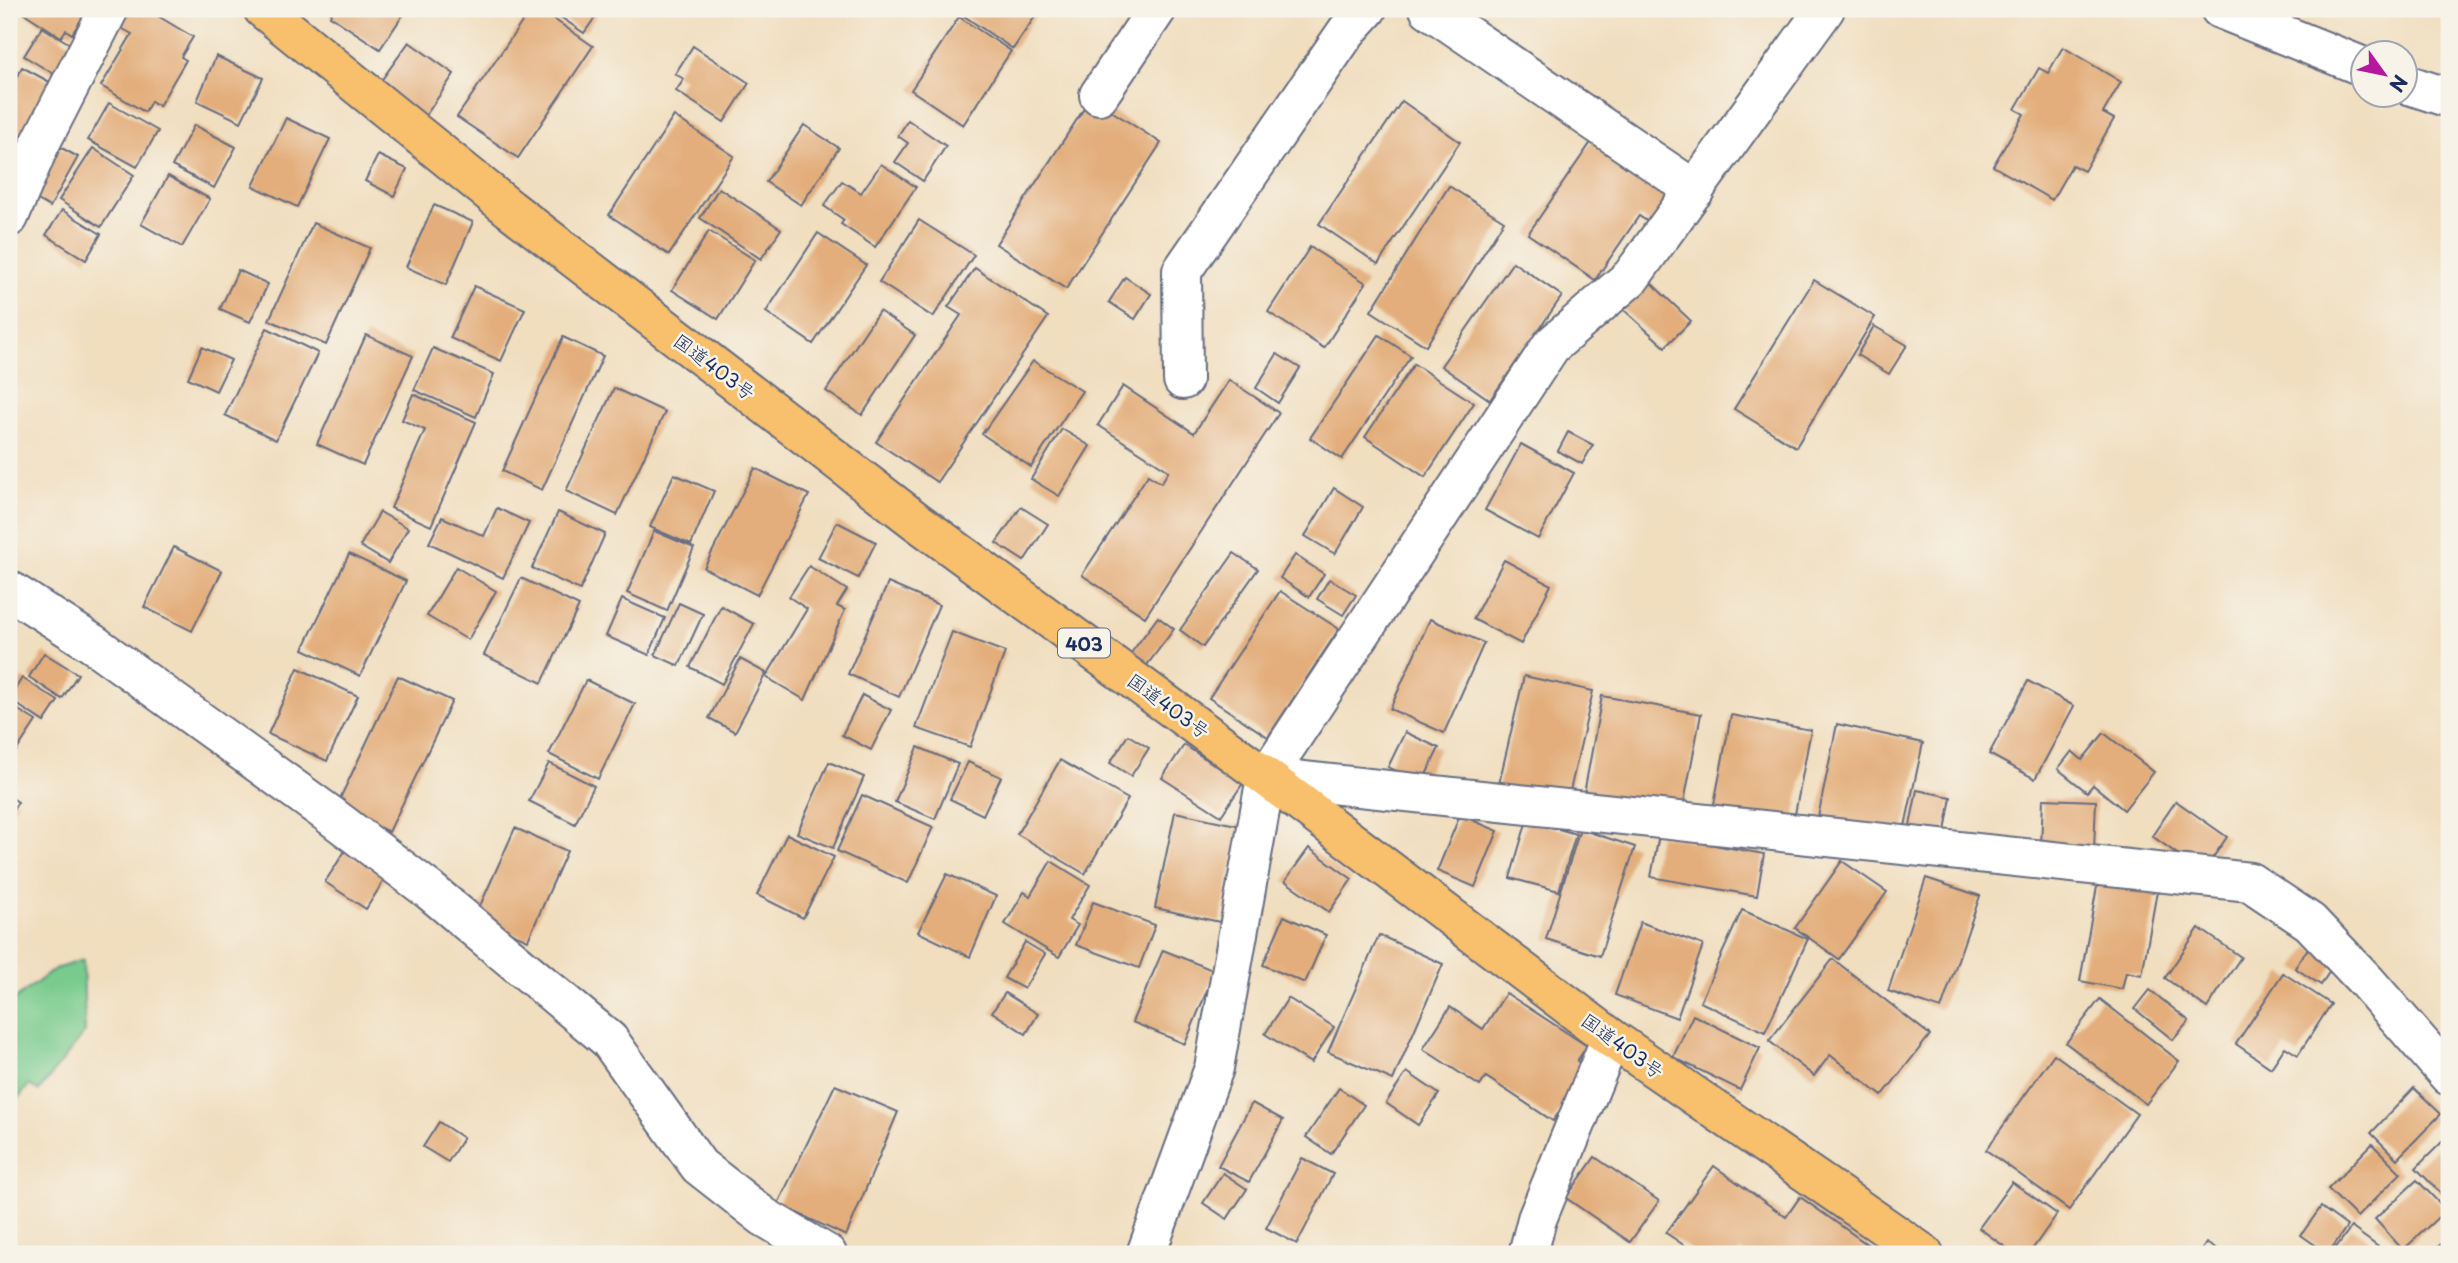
<svg xmlns="http://www.w3.org/2000/svg" width="2458" height="1263" viewBox="0 0 2458 1263" font-family="'Playpen Sans','Klee One',sans-serif">
<style>
.green{fill:#78cb8d;stroke:#4a7d76;stroke-width:2}
.building{fill:#e3ae7b}
.lines{fill:none;stroke-linecap:round;stroke-linejoin:round}
.minor-casing{stroke:#666c80;stroke-width:42}
.highway-casing{stroke:#666c80;stroke-width:42}
.minor{stroke:#fff;stroke-width:38}
.highway{stroke:#f8bf6c;stroke-width:38}
.labels{text-anchor:middle;dominant-baseline:central;stroke-width:5;stroke-linejoin:round;paint-order:stroke}
.shield{fill:#f7f3e8;stroke:#5d6a87;stroke-width:2}
.shield-label{font-size:18px;font-weight:bold;fill:#1b2f5e}
.street-label{font-size:19px;fill:#1b2f5e;stroke:#f7f3e8}
</style>
<rect width="100%" height="100%" fill="#f7f3e8"/>
<filter id="ink" filterUnits="userSpaceOnUse"><feTurbulence type="fractalNoise" baseFrequency=".0143" numOctaves="2"/><feDisplacementMap in="SourceGraphic" scale="14" xChannelSelector="R" yChannelSelector="G"/><feConvolveMatrix kernelMatrix="1 2 1 2 8 2 1 2 1" color-interpolation-filters="sRGB"/></filter>
<filter id="wash" filterUnits="userSpaceOnUse"><feTurbulence type="fractalNoise" baseFrequency=".00686" numOctaves="4" result="noise"/><feDisplacementMap in="SourceGraphic" scale="28" xChannelSelector="R" yChannelSelector="G"/><feGaussianBlur stdDeviation="1.57" result="paint"/><feColorMatrix in="noise" values="0 0 0 0 0 0 0 0 0 0 0 0 0 0 0 0 0 1.4 0 .05"/><feComposite in="paint" operator="in"/></filter>
<g filter="url(#wash)">
<rect width="100%" height="100%" fill="#f0debf"/>
<polygon class="green" points="83,960 85,1032 39,1091 29,1085 9,1110 9,991 15,999 55,969"/>
<g id="blocks">
<g class="building">
<polygon points="27,9 88,9 72,34 66,30 61,37 24,13"/>
<polygon points="126,9 146,9 193,37 181,57 186,60 159,106 151,101 145,112 101,86 132,34 116,25"/>
<polygon points="334,9 407,9 380,49 330,16"/>
<polygon points="531,9 539,9 593,46 518,158 457,117"/>
<polygon points="549,9 601,9 584,33"/>
<polygon points="969,9 1040,9 1013,49 964,16"/>
<polygon points="959,17 1011,51 963,125 911,90"/>
<polygon points="42,27 75,47 57,76 24,56"/>
<polygon points="409,42 454,74 424,118 378,85"/>
<polygon points="693,46 749,83 724,122 676,91 684,79 675,74"/>
<polygon points="2063,47 2121,82 2103,113 2114,119 2084,171 2072,165 2052,200 1993,166 2024,114 2015,109 2039,68 2048,73"/>
<polygon points="216,56 263,78 241,122 197,101"/>
<polygon points="22,67 59,87 21,156 9,149 9,91"/>
<polygon points="1091,98 1161,143 1066,289 996,244"/>
<polygon points="1402,101 1460,142 1378,264 1319,224"/>
<polygon points="109,103 158,131 137,167 88,140"/>
<polygon points="674,116 734,156 669,255 609,215"/>
<polygon points="286,118 330,139 297,207 253,186"/>
<polygon points="908,120 946,146 923,181 895,162 908,143 898,136"/>
<polygon points="194,125 236,147 214,188 172,166"/>
<polygon points="804,125 839,148 801,205 766,182"/>
<polygon points="1594,138 1676,194 1654,226 1639,216 1595,280 1528,234"/>
<polygon points="58,146 78,157 50,207 31,196"/>
<polygon points="93,148 134,175 101,227 59,200"/>
<polygon points="378,155 407,169 394,196 365,181"/>
<polygon points="881,164 916,187 875,247 841,224 844,220 824,206 842,181 861,193"/>
<polygon points="168,176 210,199 182,247 141,224"/>
<polygon points="1449,186 1504,221 1426,346 1371,311"/>
<polygon points="719,188 781,229 761,259 700,218"/>
<polygon points="434,205 473,222 446,285 406,267"/>
<polygon points="62,210 101,234 86,260 46,235"/>
<polygon points="919,220 974,255 933,317 879,282"/>
<polygon points="313,223 370,248 326,345 269,320"/>
<polygon points="709,231 755,260 718,319 672,290"/>
<polygon points="818,233 866,265 813,344 766,312"/>
<polygon points="1310,247 1366,283 1324,348 1268,312"/>
<polygon points="1513,262 1562,296 1490,400 1441,366"/>
<polygon points="975,268 1048,317 937,482 876,442 961,315 948,307"/>
<polygon points="238,270 268,284 250,322 220,309"/>
<polygon points="1125,277 1151,294 1135,319 1109,302"/>
<polygon points="1814,280 1875,317 1796,447 1734,409"/>
<polygon points="1649,281 1691,321 1665,347 1623,309"/>
<polygon points="474,286 525,309 501,361 450,338"/>
<polygon points="879,311 915,335 862,415 826,391"/>
<polygon points="1874,326 1907,345 1889,374 1857,355"/>
<polygon points="267,328 318,353 276,440 225,415"/>
<polygon points="366,335 413,356 363,465 317,444"/>
<polygon points="1379,335 1411,356 1342,459 1310,438"/>
<polygon points="563,337 603,356 542,490 502,471"/>
<polygon points="202,347 231,360 216,391 188,378"/>
<polygon points="433,348 494,374 476,417 414,390"/>
<polygon points="1277,354 1300,368 1278,403 1256,388"/>
<polygon points="1033,361 1082,391 1031,467 982,434"/>
<polygon points="1414,364 1474,403 1425,477 1365,437"/>
<polygon points="1229,380 1279,413 1145,617 1082,575 1148,475 1161,483 1169,471 1098,425 1123,386 1194,433"/>
<polygon points="614,388 665,412 617,515 566,491"/>
<polygon points="413,394 476,422 431,526 391,508 425,430 402,420"/>
<polygon points="1062,429 1090,446 1059,496 1031,479"/>
<polygon points="1568,432 1593,445 1582,464 1558,451"/>
<polygon points="1521,444 1574,473 1538,539 1485,510"/>
<polygon points="755,468 809,495 757,595 704,568"/>
<polygon points="674,474 714,491 691,545 650,527"/>
<polygon points="1334,488 1363,507 1335,554 1305,536"/>
<polygon points="1021,507 1048,524 1024,561 996,543"/>
<polygon points="497,508 529,523 503,578 429,543 442,517 484,536"/>
<polygon points="380,512 408,528 388,563 360,546"/>
<polygon points="558,512 605,534 580,590 532,568"/>
<polygon points="837,522 876,542 858,578 818,558"/>
<polygon points="654,531 694,548 667,611 627,593"/>
<polygon points="174,547 222,571 192,631 144,607"/>
<polygon points="1234,553 1258,569 1203,647 1180,630"/>
<polygon points="349,554 406,581 360,676 303,649"/>
<polygon points="1295,555 1324,574 1309,597 1280,578"/>
<polygon points="1504,560 1551,585 1521,644 1473,619"/>
<polygon points="809,566 847,590 837,606 845,610 805,700 766,677 807,609 789,597"/>
<polygon points="456,567 496,591 468,640 427,616"/>
<polygon points="521,578 579,606 542,683 484,655"/>
<polygon points="1329,579 1356,595 1343,615 1317,599"/>
<polygon points="888,583 939,605 899,697 848,674"/>
<polygon points="1280,591 1339,629 1268,737 1209,698"/>
<polygon points="622,599 665,618 649,655 606,636"/>
<polygon points="679,603 703,614 679,666 655,655"/>
<polygon points="721,606 754,624 722,684 690,667"/>
<polygon points="1158,617 1174,629 1144,669 1128,657"/>
<polygon points="1430,619 1484,643 1444,733 1390,709"/>
<polygon points="952,632 1005,652 970,747 916,728"/>
<polygon points="44,653 78,674 62,699 29,677"/>
<polygon points="740,659 766,673 735,732 709,718"/>
<polygon points="298,668 358,696 327,761 268,734"/>
<polygon points="398,676 452,701 389,832 336,807"/>
<polygon points="1524,676 1593,691 1567,804 1498,788"/>
<polygon points="22,678 58,701 44,722 9,699"/>
<polygon points="586,680 635,704 598,779 549,754"/>
<polygon points="2028,681 2074,706 2035,779 1989,754"/>
<polygon points="862,695 891,710 871,750 842,735"/>
<polygon points="1602,696 1701,714 1681,818 1583,799"/>
<polygon points="9,704 36,721 9,762"/>
<polygon points="1731,715 1811,730 1792,830 1712,815"/>
<polygon points="1837,724 1923,743 1902,840 1817,822"/>
<polygon points="1405,732 1439,748 1422,783 1388,767"/>
<polygon points="2104,733 2154,772 2124,810 2093,785 2087,792 2058,769 2072,751 2082,760"/>
<polygon points="1128,735 1149,748 1131,776 1110,763"/>
<polygon points="1184,745 1243,783 1221,816 1162,778"/>
<polygon points="918,747 958,764 935,819 895,802"/>
<polygon points="1060,760 1128,799 1085,874 1017,834"/>
<polygon points="829,762 864,777 833,848 797,833"/>
<polygon points="968,762 1001,777 983,815 950,799"/>
<polygon points="549,763 594,786 575,824 529,801"/>
<polygon points="1917,790 1951,797 1943,843 1908,836"/>
<polygon points="862,795 933,827 908,883 837,851"/>
<polygon points="9,796 18,802 9,816"/>
<polygon points="2043,799 2096,801 2094,849 2041,847"/>
<polygon points="2176,801 2227,837 2203,872 2152,836"/>
<polygon points="1175,812 1241,826 1220,922 1155,908"/>
<polygon points="1460,815 1498,831 1475,887 1437,871"/>
<polygon points="1527,820 1576,834 1559,891 1510,878"/>
<polygon points="515,828 567,851 528,940 475,917"/>
<polygon points="1580,829 1635,847 1600,956 1546,939"/>
<polygon points="787,834 834,857 803,918 757,895"/>
<polygon points="1659,835 1764,854 1757,896 1651,877"/>
<polygon points="1309,848 1352,879 1329,912 1285,881"/>
<polygon points="345,851 386,877 366,909 325,882"/>
<polygon points="1051,861 1090,885 1069,920 1078,925 1059,957 1005,924 1024,892 1030,896"/>
<polygon points="1842,861 1887,892 1839,959 1795,928"/>
<polygon points="947,874 996,896 970,957 918,932"/>
<polygon points="1926,878 1980,896 1941,1009 1888,991"/>
<polygon points="2098,881 2157,891 2142,975 2126,972 2122,989 2080,981"/>
<polygon points="1093,902 1155,925 1139,968 1076,945"/>
<polygon points="1742,910 1808,939 1765,1032 1700,1002"/>
<polygon points="1284,916 1326,935 1305,983 1263,965"/>
<polygon points="1640,922 1703,945 1677,1018 1615,995"/>
<polygon points="2199,928 2241,957 2207,1008 2165,978"/>
<polygon points="1379,935 1443,964 1393,1080 1328,1052"/>
<polygon points="1025,942 1045,954 1024,989 1004,978"/>
<polygon points="2309,947 2334,964 2321,985 2295,968"/>
<polygon points="1163,950 1215,971 1185,1044 1132,1022"/>
<polygon points="1833,959 1930,1035 1882,1096 1830,1055 1814,1076 1769,1041"/>
<polygon points="2283,973 2331,1004 2298,1055 2285,1047 2271,1068 2236,1044"/>
<polygon points="2150,990 2189,1021 2173,1040 2135,1009"/>
<polygon points="1005,993 1038,1014 1026,1034 992,1012"/>
<polygon points="1506,993 1587,1046 1577,1061 1588,1069 1553,1121 1486,1077 1480,1086 1423,1049 1450,1007 1483,1029"/>
<polygon points="1288,998 1334,1027 1311,1063 1265,1034"/>
<polygon points="2100,999 2179,1061 2146,1104 2066,1043"/>
<polygon points="1693,1015 1760,1048 1740,1090 1673,1057"/>
<polygon points="2054,1054 2137,1114 2069,1210 1986,1150"/>
<polygon points="1407,1072 1439,1094 1418,1125 1386,1103"/>
<polygon points="835,1085 898,1112 846,1236 778,1204"/>
<polygon points="1339,1088 1364,1105 1331,1154 1306,1137"/>
<polygon points="2414,1088 2441,1114 2397,1159 2371,1133"/>
<polygon points="1252,1103 1283,1120 1249,1182 1218,1166"/>
<polygon points="439,1122 463,1138 448,1162 423,1147"/>
<polygon points="2449,1135 2449,1193 2445,1198 2416,1168"/>
<polygon points="2372,1144 2401,1173 2357,1217 2328,1189"/>
<polygon points="1595,1157 1659,1201 1630,1242 1566,1198"/>
<polygon points="1302,1158 1333,1174 1297,1244 1266,1228"/>
<polygon points="1714,1166 1786,1217 1800,1197 1881,1254 1745,1254 1740,1251 1738,1254 1697,1254 1666,1233"/>
<polygon points="1223,1173 1247,1189 1227,1219 1203,1203"/>
<polygon points="2417,1180 2446,1210 2403,1250 2375,1219"/>
<polygon points="2012,1182 2057,1214 2029,1254 2015,1254 1979,1228"/>
<polygon points="2321,1207 2347,1226 2328,1254 2301,1235"/>
<polygon points="2351,1227 2381,1249 2377,1254 2342,1254 2335,1249"/>
<polygon points="2449,1237 2449,1254 2430,1254"/>
<polygon points="2206,1243 2224,1254 2199,1254"/>
</g>
</g>
</g>
<g filter="url(#ink)">
<use href="#blocks" fill-opacity="0" stroke="#666c80" stroke-width="2"/>
<g class="lines">
<g class="minor-casing">
<g id="minor">
<polyline points="1429,9 1695,190"/>
<polyline points="2220,9 2364,67"/>
<polyline points="2406,84 2449,98"/>
<polyline points="1099,95 1157,9"/>
<polyline points="9,217 40,144 109,9"/>
<polyline points="1183,380 1182,271 1347,31 1367,9"/>
<polyline points="9,590 92,643 330,815 429,890 609,1040 699,1166 764,1217 827,1254"/>
<polyline points="1266,777 2250,882 2310,922 2367,982 2449,1076"/>
<polyline points="1146,1254 1214,1068 1266,777 1551,346 1631,277 1825,9"/>
<polyline points="1528,1254 1537,1219 1611,1038"/>
</g>
</g>
<g class="highway-casing">
<polyline id="highway" points="263,9 510,209 916,521 1266,777 1611,1038 1924,1254"/>
</g>
<use href="#minor" class="minor"/>
<use href="#highway" class="highway"/>
</g>
</g>
<g class="labels">
<rect class="shield" x="1058" y="628.5" width="52" height="29" rx="5"/>
<g class="shield-label">
<text x="1084" y="643">403</text>
</g>
<g class="street-label">
<text transform="translate(715 366) rotate(37)">国道403号</text>
<text transform="translate(1169 705) rotate(36)">国道403号</text>
<text transform="translate(1623 1045) rotate(36)">国道403号</text>
</g>
</g>
<rect width="2458" height="1263" fill="none" stroke="#f7f3e8" stroke-width="35"/>
<g transform="translate(2384 74) rotate(123)"><circle r="33" fill="#f7f3e8" stroke="#9fa5b1" stroke-width="2"/>
<path d="M0-5L12 26L0 18L-12 26Z" fill="#b5179e"/>
<text y="-10" font-size="19" font-weight="bold" text-anchor="middle" fill="#1b2f5e">N</text>
</g>
</svg>
